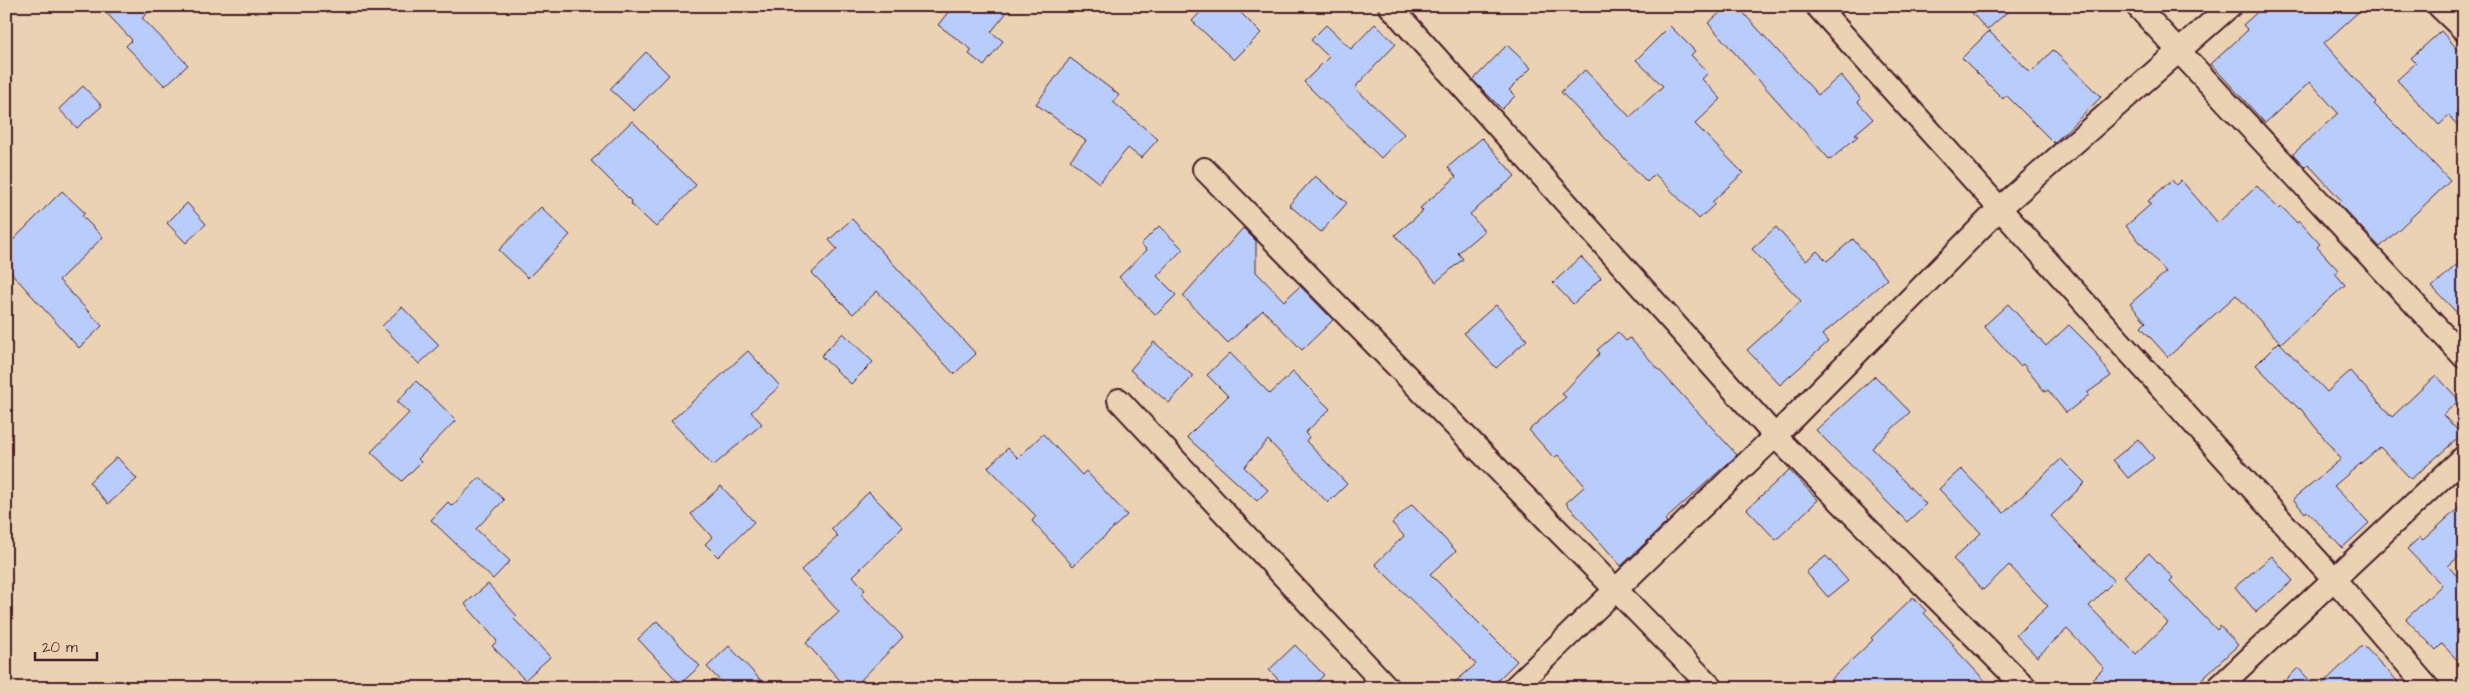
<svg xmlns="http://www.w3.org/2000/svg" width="2470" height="694" viewBox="0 0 2470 694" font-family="'Architects Daughter',sans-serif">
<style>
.building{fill:#b9cdfd;stroke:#4a1f2b}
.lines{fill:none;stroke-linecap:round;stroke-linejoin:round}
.street-casing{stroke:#4a1f2b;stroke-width:26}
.street{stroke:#ead2b3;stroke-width:22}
</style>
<rect width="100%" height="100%" fill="#ead2b3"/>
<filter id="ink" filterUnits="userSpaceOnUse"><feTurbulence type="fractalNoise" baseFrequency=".02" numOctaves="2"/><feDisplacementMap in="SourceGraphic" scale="10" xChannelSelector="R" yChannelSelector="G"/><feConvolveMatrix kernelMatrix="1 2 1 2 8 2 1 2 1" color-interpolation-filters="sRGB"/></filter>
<g filter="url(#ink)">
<g class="building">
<polygon points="100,6 155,6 142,18 188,65 165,86 126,46 132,40"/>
<polygon points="953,6 1012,6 991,32 1003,41 984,66 969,54 972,50 938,25"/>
<polygon points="1206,6 1234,6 1261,33 1234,60 1192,21"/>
<polygon points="1728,6 1737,6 1818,95 1841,75 1861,99 1858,102 1873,119 1855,134 1858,136 1830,160 1708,23"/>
<polygon points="1966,6 2014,6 1987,30"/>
<polygon points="2264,6 2365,6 2324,43 2376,102 2374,104 2405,135 2406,134 2450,181 2380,247 2338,203 2341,200 2308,164 2305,167 2293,154 2338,113 2310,82 2265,123 2211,64 2248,30 2243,25"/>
<polygon points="1375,24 1396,44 1357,85 1356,89 1404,134 1381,158 1304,82 1329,57 1311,40 1326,25 1351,49"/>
<polygon points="1670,26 1695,51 1691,55 1708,73 1702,79 1721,99 1695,124 1743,173 1712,202 1715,204 1699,219 1655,174 1647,182 1561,92 1585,70 1630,117 1663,86 1636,60"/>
<polygon points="1989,31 2031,73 2053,50 2101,97 2054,143 2006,95 2003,99 1962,58"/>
<polygon points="2441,31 2464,56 2464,132 2449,116 2439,125 2397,80 2416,63 2411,58"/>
<polygon points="1507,45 1531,68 1509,90 1515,96 1502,109 1473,80"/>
<polygon points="646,52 669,75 634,111 610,89"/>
<polygon points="1070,58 1119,95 1113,102 1158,139 1141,158 1128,148 1099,183 1070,160 1086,141 1036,104"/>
<polygon points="83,86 102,106 77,128 59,109"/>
<polygon points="632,121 658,147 657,148 696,185 656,227 631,204 632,202 591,161"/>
<polygon points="1482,138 1515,176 1470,214 1484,231 1458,253 1463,259 1436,282 1395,235 1423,211 1420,208 1456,177 1448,167"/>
<polygon points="1315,176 1347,203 1321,232 1289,205"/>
<polygon points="2172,180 2176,185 2181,180 2218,223 2257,186 2279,209 2282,207 2297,223 2299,221 2320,244 2317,247 2338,270 2335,273 2345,285 2281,343 2236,295 2168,357 2141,327 2146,322 2130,304 2166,272 2126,226 2151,204 2148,201"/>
<polygon points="62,191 85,213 82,216 103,237 59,280 102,326 79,348 6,267 6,247"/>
<polygon points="187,203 206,224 186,243 167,223"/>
<polygon points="541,207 570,235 528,278 499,250"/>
<polygon points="852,219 976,354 954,374 877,291 853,314 812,273 837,249 829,240"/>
<polygon points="1159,226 1183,249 1157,276 1176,295 1156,315 1119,277 1147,250 1141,244"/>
<polygon points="1776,227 1806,261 1817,251 1827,261 1853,239 1887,279 1822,335 1828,342 1780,385 1747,350 1801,301 1752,249"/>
<polygon points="1243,228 1256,241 1256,272 1284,301 1300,286 1333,320 1302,350 1263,310 1228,343 1183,296"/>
<polygon points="1581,257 1601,278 1573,304 1553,283"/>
<polygon points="2464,258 2464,320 2432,287"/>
<polygon points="2008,304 2046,346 2069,325 2093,349 2111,376 2087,393 2089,395 2066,413 2048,390 2045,392 2023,364 2020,366 1984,326"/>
<polygon points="1496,305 1527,340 1496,368 1464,333"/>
<polygon points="402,307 439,345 419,364 382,326"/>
<polygon points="1618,332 1626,341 1630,338 1737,455 1665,520 1667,522 1621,566 1566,503 1585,486 1558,455 1554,458 1529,430 1566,397 1562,394 1600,353 1597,350"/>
<polygon points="843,333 873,362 851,384 821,356"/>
<polygon points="1154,342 1193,376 1169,403 1130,370"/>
<polygon points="2279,342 2327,392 2350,371 2392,417 2436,375 2459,400 2443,415 2462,435 2411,479 2380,447 2334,486 2369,523 2342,548 2307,511 2305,513 2293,499 2341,459 2300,408 2299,409 2256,365"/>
<polygon points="748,351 780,386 751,412 762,424 713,466 671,421"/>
<polygon points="1230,353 1270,394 1293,372 1330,409 1305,433 1309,437 1306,441 1347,484 1328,503 1268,440 1244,467 1268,490 1257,501 1187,437 1228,396 1207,375"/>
<polygon points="1875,376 1910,412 1872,448 1926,504 1907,522 1816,430"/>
<polygon points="416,381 456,420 418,459 421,462 402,481 371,452 409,413 397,402"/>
<polygon points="1043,434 1082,475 1086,471 1127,515 1073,566 1032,521 1036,516 988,467 1008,448 1018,458"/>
<polygon points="2138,439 2154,458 2128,478 2113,460"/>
<polygon points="117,457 137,479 108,504 89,482"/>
<polygon points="2061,459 2085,483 2051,516 2114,581 2089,606 2136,654 2168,623 2124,576 2149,553 2173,578 2170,581 2217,630 2220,626 2238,645 2192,688 2084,688 2104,668 2067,629 2037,657 2016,635 2048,606 2009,565 1983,590 1953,559 1981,533 1939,489 1961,469 2004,513"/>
<polygon points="1789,470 1818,500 1776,540 1747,509"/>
<polygon points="480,477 504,500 476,529 510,561 493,579 431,520 448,502 452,506"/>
<polygon points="721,486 754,522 718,557 705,544 712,537 691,514"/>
<polygon points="869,492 903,527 853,576 865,590 861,594 903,637 853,688 847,688 806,643 839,612 801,570 838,536 831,529"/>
<polygon points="2464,503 2464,552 2448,566 2464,584 2464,667 2442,644 2436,650 2406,619 2442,585 2407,549 2420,537 2423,540"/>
<polygon points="1412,504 1456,551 1430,574 1517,661 1490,688 1448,688 1476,664 1375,564 1404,536 1392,523"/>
<polygon points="1826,556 1848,581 1828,597 1806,572"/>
<polygon points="2272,556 2293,581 2256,612 2235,587"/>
<polygon points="488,584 517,616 514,619 550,657 525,680 492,646 497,641 465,604"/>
<polygon points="1913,597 1926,611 1924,613 1954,645 1952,646 1992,688 1822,688 1873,640 1871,638"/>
<polygon points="657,621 700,666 680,684 638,639"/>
<polygon points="1295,645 1324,675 1311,688 1287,688 1269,670"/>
<polygon points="2363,645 2404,688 2318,688"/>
<polygon points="729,646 768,688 727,688 707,667"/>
<polygon points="2298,668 2317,688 2278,688"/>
</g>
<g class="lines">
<g class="street-casing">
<g id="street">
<polyline points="1390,6 1775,436 2026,688"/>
<polyline points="1817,6 2334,579 2428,688"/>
<polyline points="2137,6 2464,357"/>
<polyline points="2439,6 2464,30"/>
<polyline points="1204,169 1712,688"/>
<polyline points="1119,400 1388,688"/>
<polyline points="1514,688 1775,436 1999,209 2230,6"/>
<polyline points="2218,688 2464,457"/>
</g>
</g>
<use href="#street" class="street"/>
</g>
</g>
<rect width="2470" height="694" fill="none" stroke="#ead2b3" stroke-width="25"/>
<rect x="12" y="12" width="2445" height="669" fill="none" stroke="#4a1f2b" stroke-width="2" filter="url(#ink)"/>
<path d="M35 652v8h62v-8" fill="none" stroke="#4a1f2b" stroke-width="2.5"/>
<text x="42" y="652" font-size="15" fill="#4a1f2b" stroke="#ead2b3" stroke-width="4" paint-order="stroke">20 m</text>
</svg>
